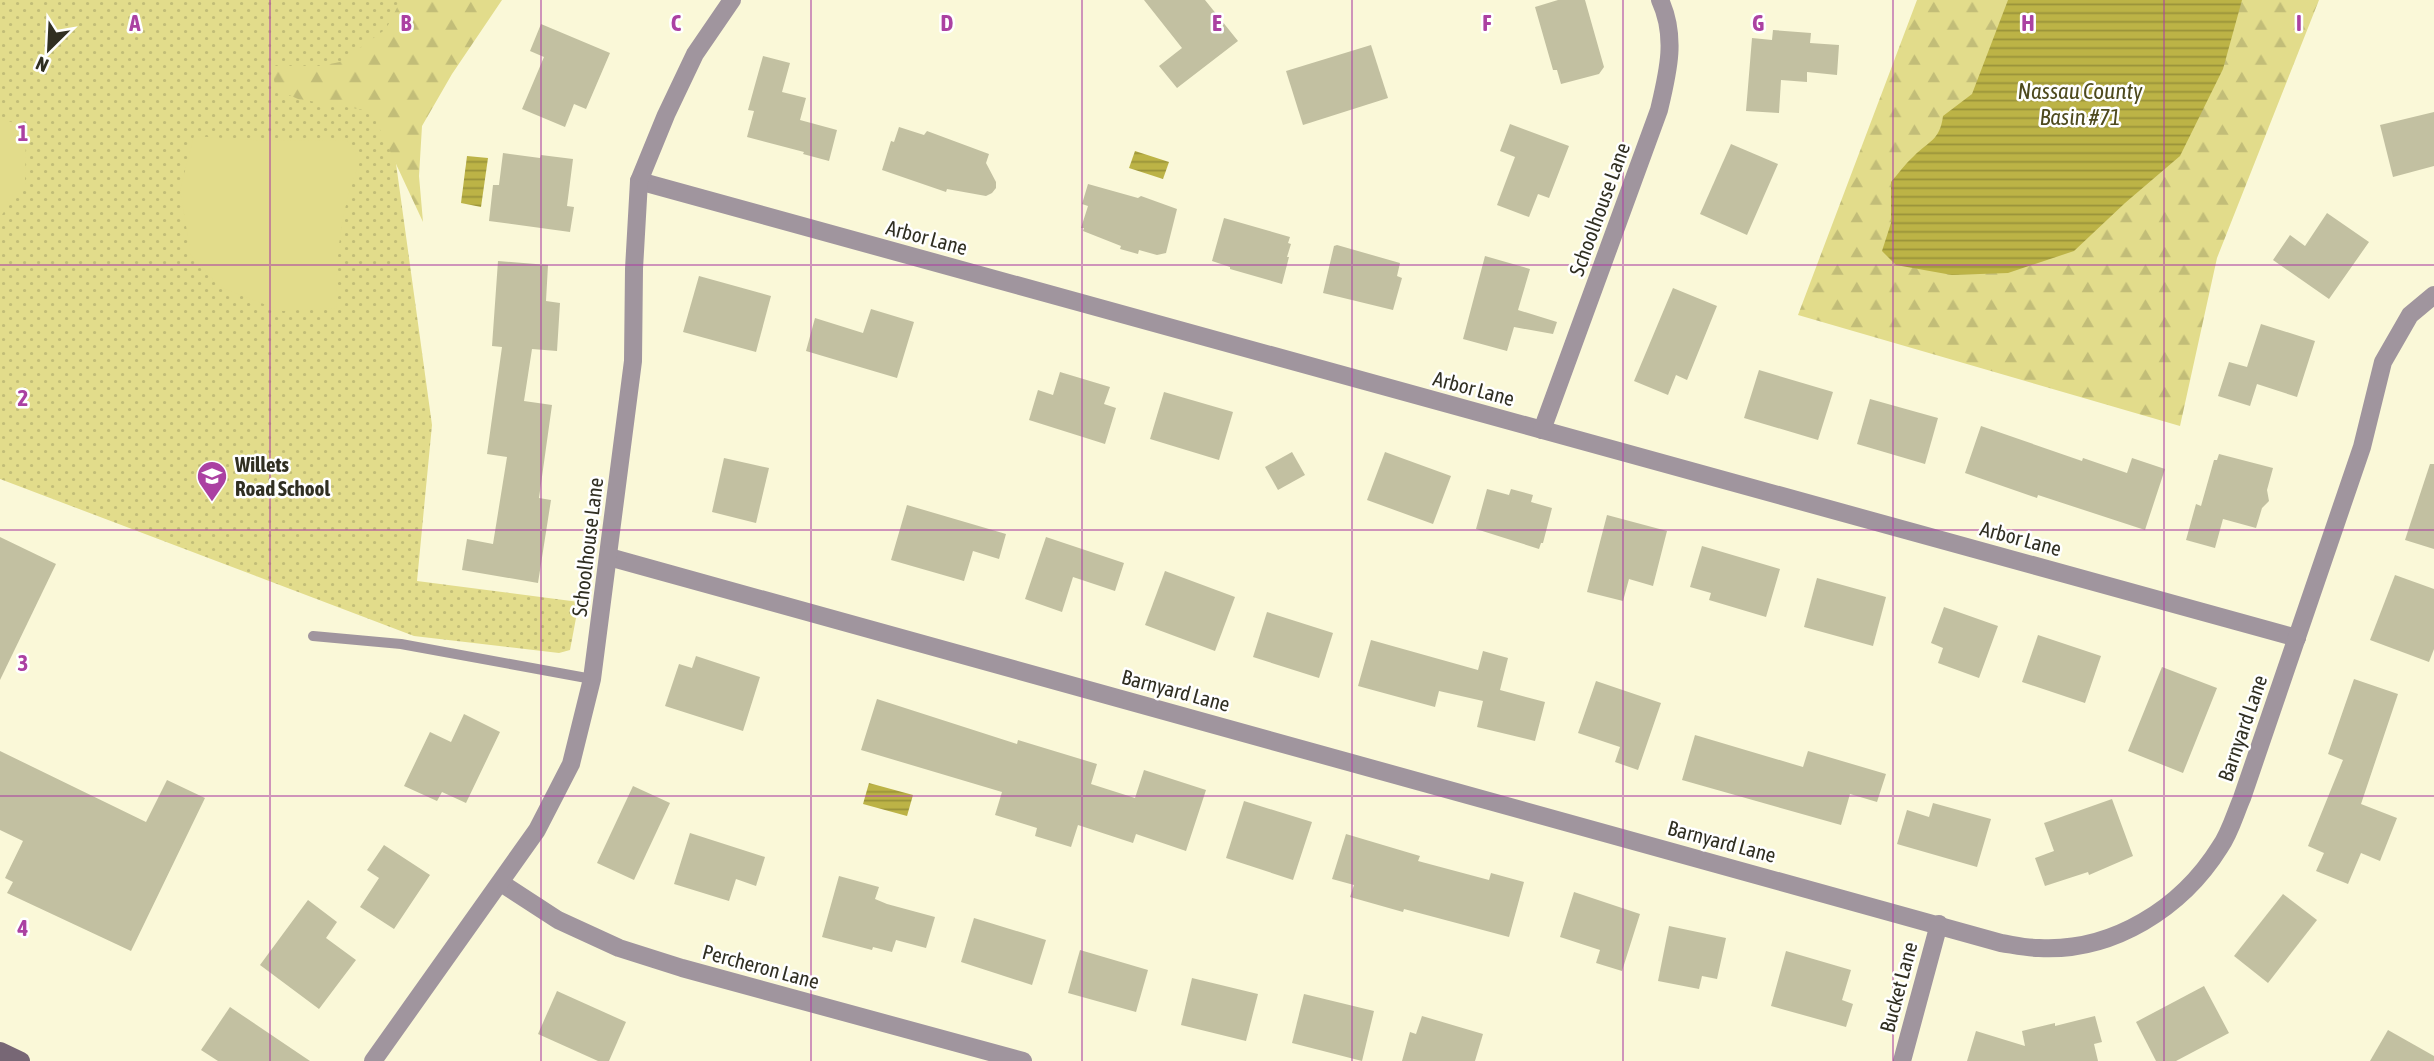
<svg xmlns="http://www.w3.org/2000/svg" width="2434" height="1061" viewBox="0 0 2434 1061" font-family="'Asap Condensed',sans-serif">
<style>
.grass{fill:url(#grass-dots)}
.forest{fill:url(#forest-firs)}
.park{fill:#e2dc8b}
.water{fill:url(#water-rules)}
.building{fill:#c2c0a1}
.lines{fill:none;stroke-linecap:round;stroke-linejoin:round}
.lane{stroke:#a0959e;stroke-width:10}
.street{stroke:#a0959e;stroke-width:18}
.secondary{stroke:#776775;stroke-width:18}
.grid{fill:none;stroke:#ab41a2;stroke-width:2;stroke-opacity:0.55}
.labels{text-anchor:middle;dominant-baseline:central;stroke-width:5;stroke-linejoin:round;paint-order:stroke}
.street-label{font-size:21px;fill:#302f22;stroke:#fff}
.poi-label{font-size:21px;font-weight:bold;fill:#302f22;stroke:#fff;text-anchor:start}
.water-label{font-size:23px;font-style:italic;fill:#4e4a1e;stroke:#fff}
.grid-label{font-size:23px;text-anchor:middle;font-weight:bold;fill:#ab41a2;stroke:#fff;stroke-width:5;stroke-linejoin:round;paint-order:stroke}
</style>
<defs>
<pattern id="grass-dots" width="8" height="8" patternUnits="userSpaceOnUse" patternTransform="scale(1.75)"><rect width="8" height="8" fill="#e2dc8b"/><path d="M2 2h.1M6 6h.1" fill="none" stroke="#c2bd78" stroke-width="1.8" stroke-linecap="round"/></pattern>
<pattern id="forest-firs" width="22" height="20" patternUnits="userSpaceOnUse" patternTransform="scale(1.75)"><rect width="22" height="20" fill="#e2dc8b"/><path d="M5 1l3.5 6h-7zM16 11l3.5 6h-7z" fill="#c2bd78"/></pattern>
<pattern id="water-rules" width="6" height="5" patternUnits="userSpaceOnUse" patternTransform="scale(1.75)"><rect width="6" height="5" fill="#bcb346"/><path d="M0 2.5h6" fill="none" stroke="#99923a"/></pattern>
</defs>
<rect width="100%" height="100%" fill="#faf8d8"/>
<polygon class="grass" points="0,0 473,0 387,98 432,425 417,581 579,602 570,650 559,653 414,636 0,479"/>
<g class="forest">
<polygon points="401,0 502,0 452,74 422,126 419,176 423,222 376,121 364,110 298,99 276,89 271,66 320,66 340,62 386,29"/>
<polygon points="1917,0 2319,0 2217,258 2180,426 1798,315"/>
</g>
<g class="park">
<polygon points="0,119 26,126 25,185 0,217"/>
<path d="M194,136L266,141L347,140L360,161C341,207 335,258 337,308L282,311L220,287L191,255L180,190Z"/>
</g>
<g class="water">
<path d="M2008,0H2242L2223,69L2180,156L2125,203L2074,251L2008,273L1952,275L1896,265L1882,251L1891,223V182C1898,174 1905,164 1914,156C1929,141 1940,140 1943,116L1972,94Z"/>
<polygon points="1135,151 1169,162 1163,179 1129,168"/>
<polygon points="467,156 488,158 481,207 461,203"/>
<polygon points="869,783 913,795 907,816 863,804"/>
</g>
<g class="building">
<polygon points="1144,0 1205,0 1238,41 1177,88 1159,66 1182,48"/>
<polygon points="1558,0 1585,0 1604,67 1599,74 1561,84 1557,70 1553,70 1535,7"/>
<polygon points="541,24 610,53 586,109 574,104 565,127 522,109 544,57 530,51"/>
<polygon points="1773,30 1811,33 1810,43 1839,45 1837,75 1807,72 1807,82 1781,80 1779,113 1746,111 1752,38 1772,40"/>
<polygon points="1371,45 1388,98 1303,125 1286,71"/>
<polygon points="763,56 790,63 782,92 806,98 800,120 837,130 829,161 803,154 804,152 747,137 754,111 748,110"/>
<polygon points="2434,112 2434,166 2393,177 2380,125"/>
<polygon points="1510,124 1569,146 1549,198 1538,194 1529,217 1497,205 1515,157 1500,151"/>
<polygon points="899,127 924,135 927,131 989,154 986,163 996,182 996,188 992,193 986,196 947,189 946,192 882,170 891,141 894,142"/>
<polygon points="1731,144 1778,164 1747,235 1700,214"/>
<polygon points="503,153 540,158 541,155 573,159 567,206 574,207 570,232 489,221 493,185 499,185"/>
<polygon points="1088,184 1138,198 1141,196 1177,209 1166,253 1157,255 1139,250 1138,254 1120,249 1121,246 1083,231 1084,228 1081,228 1088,206 1082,204"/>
<polygon points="2327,213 2369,242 2329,299 2273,260 2290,235 2305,246"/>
<polygon points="1224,218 1290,237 1288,243 1291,244 1287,257 1289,257 1282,284 1230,269 1230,267 1212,261"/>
<polygon points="1337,245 1400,263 1397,276 1402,278 1393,310 1323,293 1334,246"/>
<polygon points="1485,256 1530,269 1518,310 1557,322 1553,334 1514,327 1507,351 1463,339"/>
<polygon points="498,261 548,265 546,301 560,303 557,351 532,349 524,401 552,405 539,498 551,500 538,583 462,570 467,539 493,544 507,457 487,454 502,347 492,346"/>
<polygon points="699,276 771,296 756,352 683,332"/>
<polygon points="1673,288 1717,306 1687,380 1676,375 1668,395 1634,381"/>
<polygon points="871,309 914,322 897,378 806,351 815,318 863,333"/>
<polygon points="2261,324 2315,341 2297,397 2257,384 2250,406 2218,396 2229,362 2247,367"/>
<polygon points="1759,370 1833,392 1818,440 1744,418"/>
<polygon points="1060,372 1110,387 1104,404 1116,408 1105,444 1029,420 1038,390 1053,395"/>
<polygon points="1164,392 1233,412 1219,460 1150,439"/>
<polygon points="1870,399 1938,418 1925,464 1857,444"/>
<polygon points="1981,426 2082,461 2083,458 2127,473 2132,458 2165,469 2145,530 2038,495 2037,498 1965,473"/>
<polygon points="1292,452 1305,475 1278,490 1265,467"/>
<polygon points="1385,452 1451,476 1433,524 1367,500"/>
<polygon points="2219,454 2273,468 2267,490 2269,501 2262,508 2256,528 2223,519 2215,548 2186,540 2196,504 2201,506 2214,460 2217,460"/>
<polygon points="724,458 769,468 756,523 712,512"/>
<polygon points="2430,464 2434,464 2434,549 2405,540"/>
<polygon points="1487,489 1509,495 1511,489 1533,495 1531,502 1552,508 1543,543 1541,543 1539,549 1476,529"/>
<polygon points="907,505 1006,534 999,559 973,551 964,581 891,560"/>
<polygon points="1607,515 1667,531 1653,586 1629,579 1623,601 1587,592"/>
<polygon points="0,537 56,564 0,680"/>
<polygon points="1046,537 1124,563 1115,591 1073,577 1062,612 1025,599"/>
<polygon points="1702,546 1780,569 1766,617 1709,600 1711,593 1690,587"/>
<polygon points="1165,571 1235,597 1215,651 1145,625"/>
<polygon points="2395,575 2434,589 2434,649 2429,662 2370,640"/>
<polygon points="1817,578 1886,597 1873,646 1804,627"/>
<polygon points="1944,607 1998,626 1979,678 1938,663 1943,648 1931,643"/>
<polygon points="1267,612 1333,633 1319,678 1253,657"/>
<polygon points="2038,635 2101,656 2085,703 2022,682"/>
<polygon points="1371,640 1478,670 1483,651 1508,658 1500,690 1545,702 1535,741 1477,727 1483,701 1439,691 1435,707 1358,686"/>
<polygon points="696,656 760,677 743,731 665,706 679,664 692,668"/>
<polygon points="2162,667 2217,688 2183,773 2128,751"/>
<polygon points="2354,679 2398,694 2361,804 2397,818 2380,861 2361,853 2348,884 2316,871 2324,853 2308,846 2343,760 2328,754"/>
<polygon points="1596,681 1661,703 1638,770 1615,762 1620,747 1578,733"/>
<polygon points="877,699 1017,744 1018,740 1097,764 1091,784 1135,798 1144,770 1206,790 1186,851 1136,834 1133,843 1078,825 1071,847 1035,836 1037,828 995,815 1002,792 861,750"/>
<polygon points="464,714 500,732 466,803 442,792 437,801 404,786 430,732 451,742"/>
<polygon points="1695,735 1803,767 1808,751 1886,774 1877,802 1850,794 1841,825 1682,780"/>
<polygon points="0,751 146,822 167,780 205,798 131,951 7,893 13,882 5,878 23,841 0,830"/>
<polygon points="633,786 670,803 634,880 597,863"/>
<polygon points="2112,799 2133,856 2089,875 2088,872 2045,886 2035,858 2054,851 2044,823"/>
<polygon points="1244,801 1312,822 1293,880 1226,858"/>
<polygon points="1933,803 1991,819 1977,867 1897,844 1907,810 1929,817"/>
<polygon points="690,833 765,857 756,886 736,879 729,901 674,884"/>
<polygon points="1346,834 1420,856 1418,861 1489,880 1491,873 1524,882 1509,937 1404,909 1403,912 1350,897 1354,885 1332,879"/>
<polygon points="384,845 430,875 394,929 360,907 379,878 367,870"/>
<polygon points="839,876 879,887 875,899 887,904 935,917 926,948 896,940 892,952 873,947 872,950 822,937"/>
<polygon points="1574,892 1640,914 1622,971 1596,963 1600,950 1560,937"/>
<polygon points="2283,894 2317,920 2268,983 2234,956"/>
<polygon points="308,900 337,922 326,938 356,960 319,1009 260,965"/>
<polygon points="974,918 1046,940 1032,985 961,962"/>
<polygon points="1669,926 1726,938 1717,979 1702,976 1699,989 1658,981"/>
<polygon points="1080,950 1148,970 1136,1012 1068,993"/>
<polygon points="1786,951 1851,970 1842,1000 1853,1004 1846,1027 1771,1006"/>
<polygon points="1192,978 1258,994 1246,1041 1181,1025"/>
<polygon points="2204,986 2229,1033 2176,1061 2156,1061 2136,1022"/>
<polygon points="557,991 626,1022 609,1061 598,1061 538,1034"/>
<polygon points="1304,994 1374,1011 1362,1061 1292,1043"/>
<polygon points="230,1007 310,1061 218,1061 201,1050"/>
<polygon points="1422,1016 1483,1034 1475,1061 1402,1061 1410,1032 1416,1034"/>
<polygon points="2095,1016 2102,1042 2094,1044 2098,1061 1967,1061 1976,1031 2025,1046 2022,1031 2055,1023 2055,1026"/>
<polygon points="2388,1030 2434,1056 2434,1061 2370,1061"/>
</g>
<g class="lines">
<polyline class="lane" points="313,636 401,644 592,679"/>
<g class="street">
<polyline points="639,181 2297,638"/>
<path d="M1542,430L1659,110C1668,72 1677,37 1660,0"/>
<path d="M609,557L2001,943C2014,945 2026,948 2039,948C2113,952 2182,908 2220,847C2230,833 2235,814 2242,798L2362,447L2383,362L2410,315L2434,295"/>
<polyline points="501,883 558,920 619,948 682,968 1023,1061"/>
<polyline points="373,1061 537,830 571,764 592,679 633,361 634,269 639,181 666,115 695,54 732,0"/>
<polyline points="1902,1061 1939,924"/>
</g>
<polyline class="secondary" points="0,1051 21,1061"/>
</g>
<path class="grid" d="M270,0V1061M541,0V1061M811,0V1061M1082,0V1061M1352,0V1061M1623,0V1061M1893,0V1061M2164,0V1061M0,265H2434M0,530H2434M0,796H2434"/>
<defs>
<g id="school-pin" transform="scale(1.575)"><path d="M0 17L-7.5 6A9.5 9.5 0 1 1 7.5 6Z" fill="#ab41a2" stroke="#fff"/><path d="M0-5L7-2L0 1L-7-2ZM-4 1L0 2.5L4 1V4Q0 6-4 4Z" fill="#fff"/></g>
</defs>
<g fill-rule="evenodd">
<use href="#school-pin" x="212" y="476"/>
</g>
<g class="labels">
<g class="street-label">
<text transform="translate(1599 209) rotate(-70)">Schoolhouse Lane</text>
<text transform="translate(927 237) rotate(15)">Arbor Lane</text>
<text transform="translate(1474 388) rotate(15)">Arbor Lane</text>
<text transform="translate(2021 538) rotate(15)">Arbor Lane</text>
<text transform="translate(587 547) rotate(-83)">Schoolhouse Lane</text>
<text transform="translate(1176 690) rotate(15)">Barnyard Lane</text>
<text transform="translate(2242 728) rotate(-71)">Barnyard Lane</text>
<text transform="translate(1722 841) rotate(15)">Barnyard Lane</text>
<text transform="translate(761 966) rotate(15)">Percheron Lane</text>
<text transform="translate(1898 987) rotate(-75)">Bucket Lane</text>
</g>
<g class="poi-label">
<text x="235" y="464">Willets<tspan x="235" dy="24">Road School</tspan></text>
</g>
<g class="water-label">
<text x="2080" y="91">Nassau County<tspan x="2080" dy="26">Basin #71</tspan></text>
</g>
</g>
<g class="grid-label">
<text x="135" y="31">A</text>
<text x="406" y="31">B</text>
<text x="676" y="31">C</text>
<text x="947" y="31">D</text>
<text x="1217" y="31">E</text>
<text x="1487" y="31">F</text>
<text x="1758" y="31">G</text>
<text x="2028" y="31">H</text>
<text x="2299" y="31">I</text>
<text x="23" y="141">1</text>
<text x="23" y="406">2</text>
<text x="23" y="671">3</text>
<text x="23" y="936">4</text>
</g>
<g transform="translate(49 49) rotate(204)" stroke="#ffffff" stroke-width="5" paint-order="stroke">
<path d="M0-5L12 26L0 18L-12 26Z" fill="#302f22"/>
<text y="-10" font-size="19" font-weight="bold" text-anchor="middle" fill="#302f22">N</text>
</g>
</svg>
